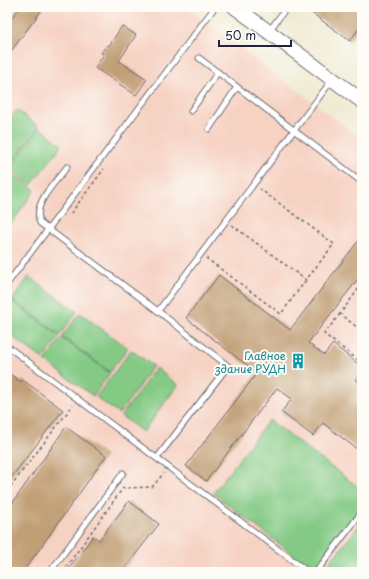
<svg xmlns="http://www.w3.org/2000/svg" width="369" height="579" viewBox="0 0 369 579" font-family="'Playpen Sans',sans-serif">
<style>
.built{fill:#f6d2c3}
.green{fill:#84ca85;stroke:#537660}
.building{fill:#c19f76}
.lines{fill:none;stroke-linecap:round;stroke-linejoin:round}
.lane-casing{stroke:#6a6870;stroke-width:7}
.secondary-casing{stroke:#6a6870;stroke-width:16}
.path{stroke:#6a6870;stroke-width:1.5;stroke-dasharray:3 3;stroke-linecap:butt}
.lane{stroke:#fff;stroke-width:5}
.secondary{stroke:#fff;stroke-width:14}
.labels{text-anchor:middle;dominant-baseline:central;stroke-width:4;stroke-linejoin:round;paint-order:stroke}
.culture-label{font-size:11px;fill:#0d838f;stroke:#fdfcf7;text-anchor:end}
</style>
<rect width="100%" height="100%" fill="#fdfcf7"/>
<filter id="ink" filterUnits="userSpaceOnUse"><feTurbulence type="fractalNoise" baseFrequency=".025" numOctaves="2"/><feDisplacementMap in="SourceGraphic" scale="8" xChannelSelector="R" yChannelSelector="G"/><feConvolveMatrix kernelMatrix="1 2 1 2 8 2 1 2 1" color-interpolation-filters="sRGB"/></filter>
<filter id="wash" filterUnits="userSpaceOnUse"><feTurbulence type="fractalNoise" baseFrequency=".012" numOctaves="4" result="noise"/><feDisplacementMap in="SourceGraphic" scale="16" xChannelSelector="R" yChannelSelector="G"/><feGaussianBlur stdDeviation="0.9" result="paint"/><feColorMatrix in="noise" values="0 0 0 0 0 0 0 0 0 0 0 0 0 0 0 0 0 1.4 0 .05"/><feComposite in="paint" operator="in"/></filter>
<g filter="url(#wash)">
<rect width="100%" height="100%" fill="#efead2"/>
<polygon class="built" points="7,7 186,7 362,139 362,572 7,572"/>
<g class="green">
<polygon points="17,110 39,127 8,167 7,123"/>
<polygon points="40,128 62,145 31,185 9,168"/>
<polygon points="7,170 35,190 11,224 7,221"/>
<polygon points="29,277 77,312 60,335 12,300"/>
<polygon points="12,301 60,336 43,359 7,333 7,307"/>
<polygon points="80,313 128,348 110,372 62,337"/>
<polygon points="62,338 110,373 93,396 45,361"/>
<polygon points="131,350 153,366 119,414 96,397"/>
<polygon points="156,368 178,385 143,432 121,416"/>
<polygon points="269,420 362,490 362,507 313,570 213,493"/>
<polygon points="362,522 362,572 322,572"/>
</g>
<g id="blocks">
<g class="building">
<polygon points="20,7 44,7 12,50 7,46 7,24"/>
<polygon points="318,7 362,7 362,24 350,41 313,14"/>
<polygon points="122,26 136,35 119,61 147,79 136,95 95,68 104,54 101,53 107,45 109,46"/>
<polygon points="362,236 362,274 308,343 324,355 333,344 362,367 362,371 355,379 362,384 362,453 323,423 313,436 281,412 292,399 277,388 206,481 186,466 257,373 186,318 219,275 290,330"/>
<polygon points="7,372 21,382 23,380 63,410 7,483"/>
<polygon points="66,427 106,456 23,572 7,572 7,502 11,505"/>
<polygon points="129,501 159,524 122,572 67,571 93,536 99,540"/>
</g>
</g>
</g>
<g filter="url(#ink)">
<use href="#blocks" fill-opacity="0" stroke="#6a6870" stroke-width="1"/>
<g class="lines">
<g class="lane-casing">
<g id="lane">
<polyline points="7,11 10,7"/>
<polyline points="269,31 287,7"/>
<polyline points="199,58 362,182"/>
<polyline points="191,111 218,72"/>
<polyline points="209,129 237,87"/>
<path d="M67,167C56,182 32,203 40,223L158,311"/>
<polyline points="7,284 215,7"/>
<polyline points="7,346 308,572"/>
<polyline points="157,458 228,366 158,311 332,80"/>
<polyline points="50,572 123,473"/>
<polyline points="316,572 362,512"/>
</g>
</g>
<g class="secondary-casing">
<polyline id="secondary" points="235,7 362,101"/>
</g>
<g class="path">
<polyline points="71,213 104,169"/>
<polyline points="232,225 306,280 334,244 260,189"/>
<polyline points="206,258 281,314 306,280"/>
<polyline points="362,284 340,314 362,331"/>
<polyline points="340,314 324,334 362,363"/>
<polyline points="7,491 73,405"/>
<polyline points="65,572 64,570 123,488 152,487 164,473"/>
</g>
<use href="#lane" class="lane"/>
<use href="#secondary" class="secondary"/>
</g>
</g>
<defs>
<g id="building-bare" transform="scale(1.2)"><path d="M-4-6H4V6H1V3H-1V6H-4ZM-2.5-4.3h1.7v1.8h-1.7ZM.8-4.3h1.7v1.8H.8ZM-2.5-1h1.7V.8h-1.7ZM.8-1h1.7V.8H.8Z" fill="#0f9aa8" stroke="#fdfcf7" stroke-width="2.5" paint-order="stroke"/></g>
</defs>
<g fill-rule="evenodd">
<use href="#building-bare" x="298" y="361"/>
</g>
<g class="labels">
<g class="culture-label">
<text x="286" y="355">Главное<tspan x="286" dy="13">здание РУДН</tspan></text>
</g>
</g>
<rect width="369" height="579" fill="none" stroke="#fdfcf7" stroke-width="24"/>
<path d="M219 40v6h72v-6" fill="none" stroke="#22223b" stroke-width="2"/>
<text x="225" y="40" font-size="12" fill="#22223b" stroke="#fdfcf7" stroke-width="3" paint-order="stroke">50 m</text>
</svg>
